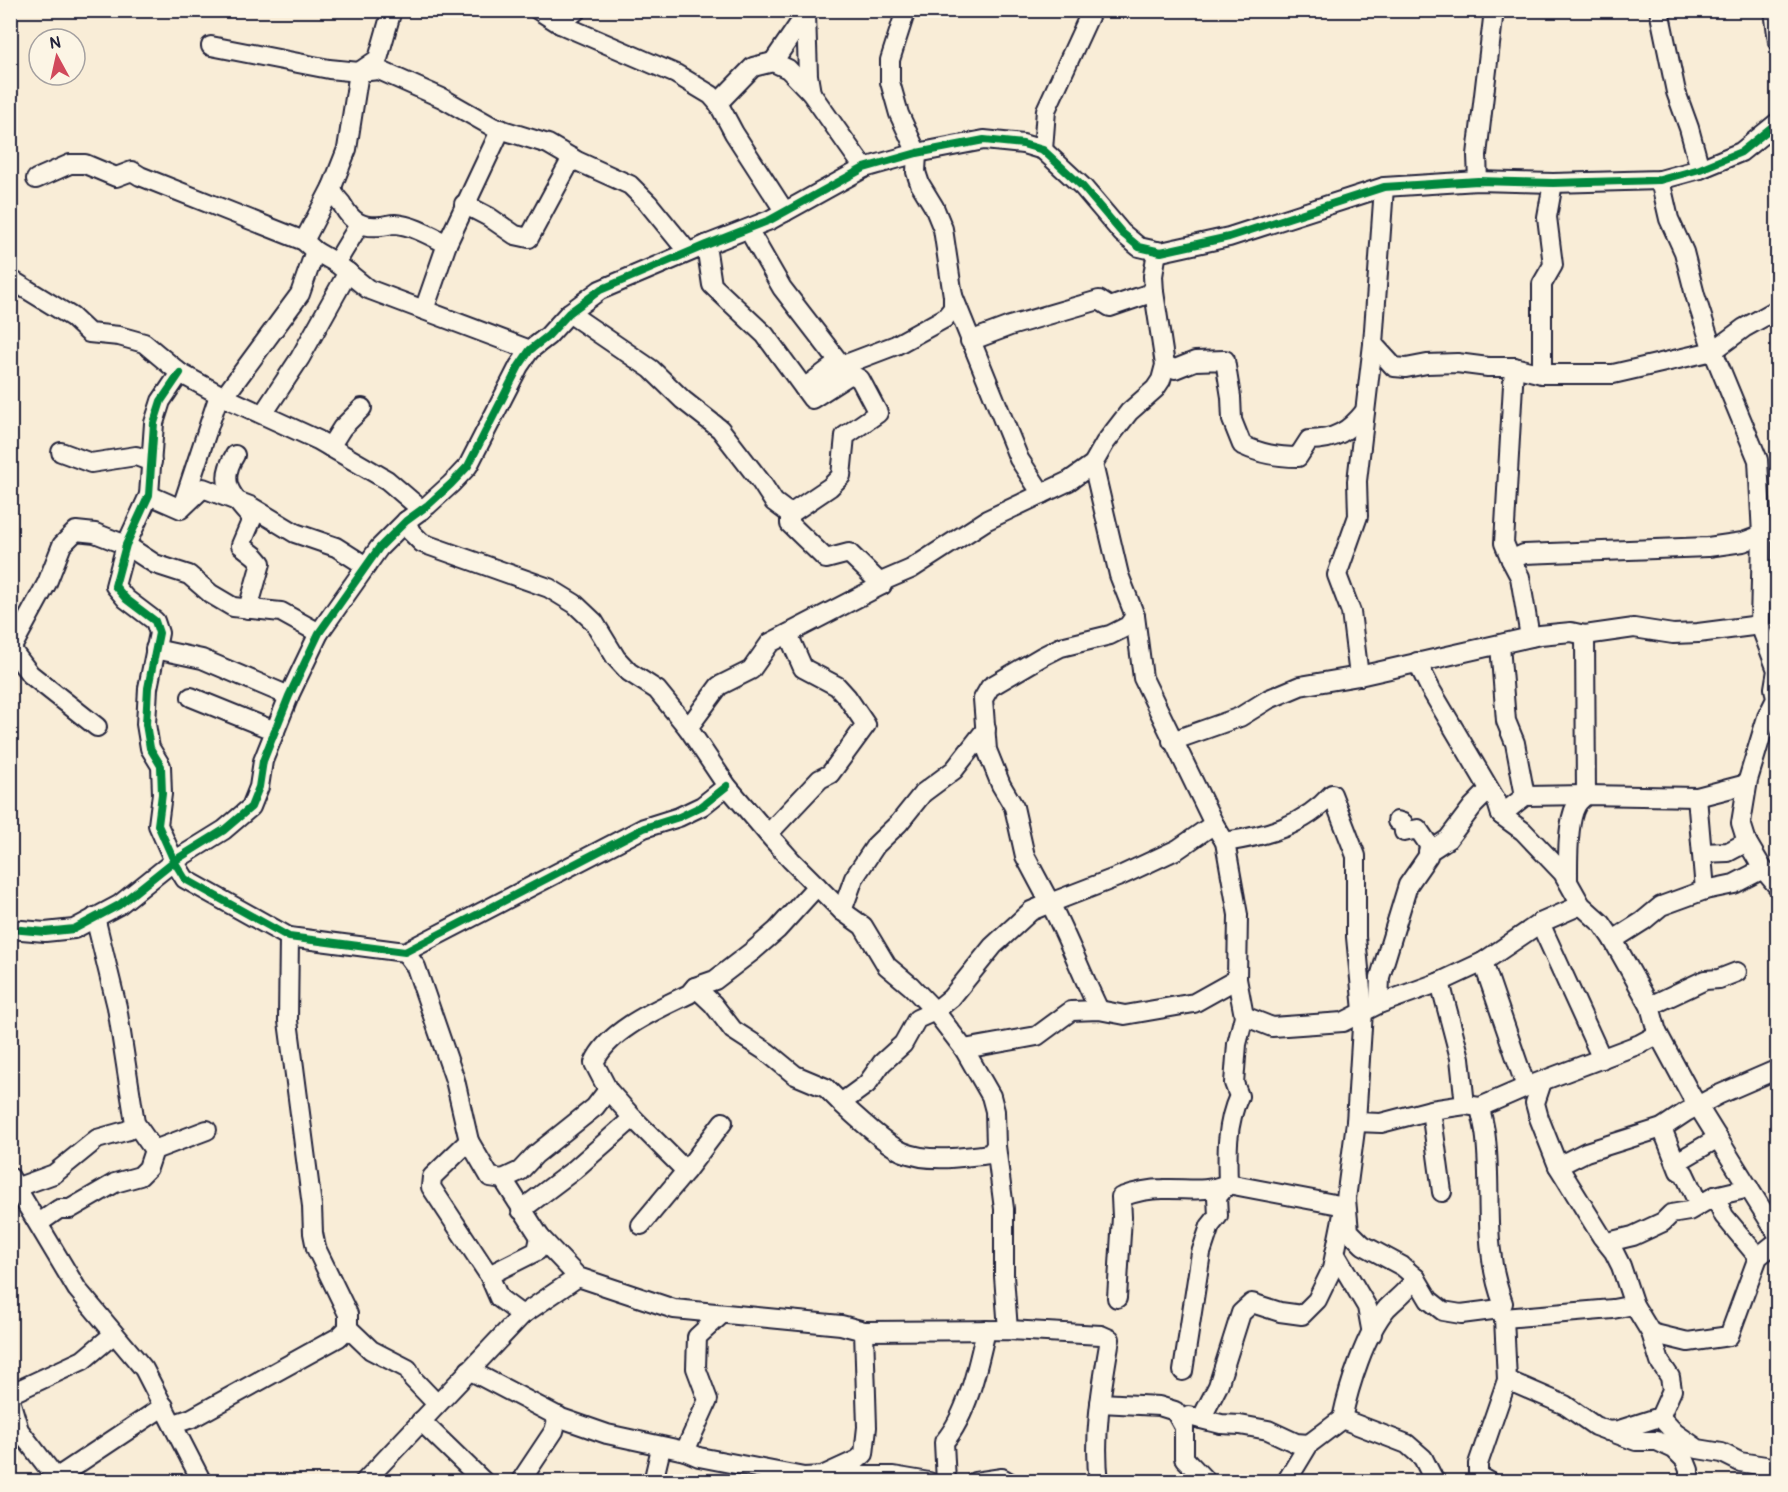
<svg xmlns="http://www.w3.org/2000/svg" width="1788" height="1492" viewBox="0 0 1788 1492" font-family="Pangolin,sans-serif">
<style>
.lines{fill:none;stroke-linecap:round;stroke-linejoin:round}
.minor-casing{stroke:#22223b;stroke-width:22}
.minor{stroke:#fcf5e5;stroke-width:18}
.cycleway-casing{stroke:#fcf5e5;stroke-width:11}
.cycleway{stroke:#00873e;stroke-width:8}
</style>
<rect width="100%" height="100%" fill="#f9edd7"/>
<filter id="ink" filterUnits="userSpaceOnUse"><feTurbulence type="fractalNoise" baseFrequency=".0167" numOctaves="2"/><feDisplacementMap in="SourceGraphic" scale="12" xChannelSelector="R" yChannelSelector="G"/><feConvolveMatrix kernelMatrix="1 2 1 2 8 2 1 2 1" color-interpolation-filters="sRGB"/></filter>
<g filter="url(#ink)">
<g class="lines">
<g class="minor-casing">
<g id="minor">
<polyline points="538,10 560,24 676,74 711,95 718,103 734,133 785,212"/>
<polyline points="805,10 806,14 808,75 811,93"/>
<polyline points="1659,10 1676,92 1689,128 1700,169"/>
<polyline points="1774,10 1778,42"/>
<polyline points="560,24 577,10"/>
<polyline points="211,46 329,69 359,72 379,70 442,98 493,127 548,144 577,161 630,185 648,203 688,252"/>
<polyline points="773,62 806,14"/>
<polyline points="718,103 753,67 773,62 788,69 811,93 864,168"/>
<polyline points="1043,150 1046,110 1092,10"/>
<polyline points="36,179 70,164 85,164 116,177 132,171 140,176 304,241 315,251 336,263 368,289 530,350"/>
<polyline points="1660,180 1669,219 1684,252 1695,295 1713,351 1758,460 1762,535 1760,625 1777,670 1774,688 1776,699 1767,717 1748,780 1741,823 1747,842 1763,869 1778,887"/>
<polyline points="1478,181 1477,155 1494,10"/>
<path d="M332,187C334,199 339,198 343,206C352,222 362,228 381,226C385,226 390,224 395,224C412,225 431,236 447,244"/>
<polyline points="464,204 489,217 515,235 529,238 572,158"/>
<polyline points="748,229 782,288 839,362 846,364 896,345 945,318 953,308 953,296 943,229 934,207 920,184 916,172 917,153 899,114 890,82 890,60 906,10"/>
<polyline points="304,241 332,187 347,149 359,72 378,59 392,10"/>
<polyline points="706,245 712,285 765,335 812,399 851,374 860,379 878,413 845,436 841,476 830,487 790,514"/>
<polyline points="336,263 359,225"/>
<polyline points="10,279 72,317 89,333 119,336 144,343 180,373 224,397 318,440 387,480 422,510"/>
<polyline points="953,296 1019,459 1042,494"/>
<polyline points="424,310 447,244 501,129"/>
<polyline points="569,313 651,369 683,400 720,429 761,482 774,502 790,514 790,524 826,559 849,553 882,585"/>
<polyline points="970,341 1010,326 1099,300 1110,307 1154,292"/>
<polyline points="1373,344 1394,367 1406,368 1427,364 1457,363 1488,367 1514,367 1542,374 1613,374 1713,351 1744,328 1778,309"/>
<path d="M1165,365L1175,369L1195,361L1225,360L1231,397L1232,420L1242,445C1261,454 1277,457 1298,457L1309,440C1335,440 1349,431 1365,411"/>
<polyline points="1514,367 1504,543 1511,560 1520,577 1530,637"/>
<polyline points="180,373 161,401 154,423 149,495 126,545 115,586 126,599 155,621 159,633 148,688 146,724 150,748 161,766 162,794 158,825 174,861 185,879 289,937 405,952 644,828 679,817 702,806 727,786"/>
<polyline points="1542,374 1542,284 1553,265 1547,217 1553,183"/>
<polyline points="804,388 839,362"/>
<polyline points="224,397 300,294 315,251"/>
<polyline points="263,414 300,358 348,272"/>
<polyline points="330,447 342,428 362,408"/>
<polyline points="61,452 91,463 136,456 152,462"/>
<path d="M235,455C217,483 233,497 252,519L241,545L255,556L261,563L248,609"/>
<path d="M1093,464L1119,575L1135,616L1143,678L1214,824L1225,842L1238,915L1237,979L1244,1016L1237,1044L1234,1083L1239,1096C1226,1124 1227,1154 1228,1184L1217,1197L1218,1216L1210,1226L1201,1253L1183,1371"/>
<polyline points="149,495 181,509 203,488 250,506 295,533 336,547 366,566"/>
<polyline points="182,507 219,395"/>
<polyline points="406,521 411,532 422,543 549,588 575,604 594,622 616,658 629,672 657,690 688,728 727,786 768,834 791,860 842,911 863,926 887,966 911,986 935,1011 964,1049 991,1096 995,1111 996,1146 1004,1209 1004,1276 1008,1330"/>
<polyline points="1511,560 1524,554 1708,547 1743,542 1778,529"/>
<polyline points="1135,616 1128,626 1110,635 1061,647 1043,656 990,687 983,699 987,750 1001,785 1014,807 1025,856 1050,903 1120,876 1178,849 1214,824"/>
<polyline points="1500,645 1506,721 1515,743 1525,796"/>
<polyline points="11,649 30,674 97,727"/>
<polyline points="155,649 202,659 289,696"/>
<polyline points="10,651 47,583 62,545 76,531 95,533 126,545 155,564 189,575 211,594 233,607 281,612 319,633"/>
<polyline points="1417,662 1431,690 1497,802 1501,815 1523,831 1563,873 1581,905 1602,924 1613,940 1650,1006 1657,1032 1691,1095 1778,1235"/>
<polyline points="1359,676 1351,612 1337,575 1358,516 1357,481 1373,344 1384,187"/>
<polyline points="191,697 275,731"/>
<polyline points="688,728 719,686 751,670 770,643 882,585 883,581 911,569 987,520 1069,481 1093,464 1105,443 1129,412 1155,389 1161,380 1165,365 1154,292 1153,276 1157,251"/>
<polyline points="1172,741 1240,717 1269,699 1300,686 1359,676 1540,635 1571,632 1585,635 1634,628 1673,634 1698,633 1760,625"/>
<polyline points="1697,797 1705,890"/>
<polyline points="1501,815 1525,796 1586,795 1697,797 1747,784"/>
<polyline points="768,834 820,779 830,774 866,725 847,697 837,686 803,668 788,634"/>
<path d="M1225,842C1265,836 1304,826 1332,794L1356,856V937L1363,1011L1356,1122L1346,1199L1349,1231L1363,1245L1402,1266L1416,1278L1429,1300L1443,1311L1461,1314L1500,1309"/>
<polyline points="1428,852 1448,839 1473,806 1489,790"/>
<polyline points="1702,853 1728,852 1747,842"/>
<path d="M1568,880C1568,861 1567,822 1576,806C1578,802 1583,798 1586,795L1585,635"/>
<polyline points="842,911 854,878 876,845 899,823 923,793 954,770 986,729"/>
<polyline points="95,917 117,1007 135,1123 154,1150"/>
<polyline points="1540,923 1602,1059"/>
<polyline points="10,929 45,932 74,929 119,905 174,861 224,830 251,807 259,787 263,761 289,696 319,633 379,548 406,521 428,505 451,484 468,466 519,366 530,350 548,336 569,313 600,290 706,245 770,220 864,168 917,153 984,140 1023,144 1043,150 1083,187 1122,233 1139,247 1161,252 1229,237 1384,187 1478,181 1553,183 1660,180 1700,169 1741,152 1778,122"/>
<polyline points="1613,940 1643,921 1661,906 1705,890 1734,884 1763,869"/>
<path d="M405,952L416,967L455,1080L469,1141L490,1177L503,1179L540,1237L578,1277L674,1309L841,1325L864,1331L1008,1330L1101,1335L1110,1339C1102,1386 1093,1434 1099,1482"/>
<polyline points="1483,962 1526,1087"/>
<polyline points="1440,982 1460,1058 1465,1105"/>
<path d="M695,987L713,1004L733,1030L767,1052L795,1075L826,1088L841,1103L867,1084L882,1063L903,1044L917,1019L935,1011L951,998L993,946L1031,911L1050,903C1068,938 1082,975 1099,1010"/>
<polyline points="1379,1004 1380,977 1408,885 1428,856 1429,845 1418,829 1404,832 1403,823 1397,821"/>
<polyline points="1650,1006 1705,980 1719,979 1737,972"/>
<polyline points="1244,1016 1272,1027 1343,1022 1379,1004 1440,982 1483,962 1540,923 1581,905"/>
<polyline points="964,1049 1037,1036 1071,1011 1099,1010 1125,1015 1194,1003 1237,979"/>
<polyline points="1542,1082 1535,1103 1539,1118 1558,1166 1602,1237 1614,1252 1621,1266 1634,1305 1651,1333 1660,1362 1670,1377 1672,1390 1660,1417"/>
<path d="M841,1103C855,1116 886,1145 903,1152C930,1163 962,1157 990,1154L996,1146"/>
<path d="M1480,1107C1482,1118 1485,1128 1486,1139C1492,1196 1482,1246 1503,1303L1500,1309L1504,1318L1507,1380L1478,1464V1475L1490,1482"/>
<polyline points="1431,1110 1442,1192"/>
<polyline points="1356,1122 1381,1123 1431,1110 1465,1105 1480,1107 1526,1087 1640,1044 1653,1037 1657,1032"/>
<polyline points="1662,1128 1679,1171 1684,1173 1699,1205"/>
<polyline points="469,1141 432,1177 431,1187 489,1275 499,1298 522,1315"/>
<polyline points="1677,1162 1718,1138"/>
<polyline points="1558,1166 1586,1152 1662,1128 1686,1112 1718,1095 1778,1069"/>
<polyline points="686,1171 723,1122"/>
<polyline points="10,1177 77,1289 144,1369 202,1482"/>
<polyline points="503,1179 520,1171 535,1155 595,1107 608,1090"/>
<polyline points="18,1187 54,1174 97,1139 129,1130 135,1123"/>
<polyline points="1715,1196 1724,1216 1758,1257"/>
<polyline points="521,1210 574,1170 633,1118"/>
<polyline points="39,1223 59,1209 70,1209 115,1183 140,1176 148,1168 154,1150 207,1130"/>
<path d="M641,1225L686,1171L633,1118L608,1090L594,1063C608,1030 658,1009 689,994L695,987L715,980L754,950L777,930L817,886"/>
<polyline points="1608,1242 1633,1236 1663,1222 1671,1214 1689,1211 1715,1196 1749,1188"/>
<polyline points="1335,1253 1367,1307 1372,1334"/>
<polyline points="489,1275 537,1251 540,1237"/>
<path d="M1117,1298L1122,1217L1121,1197C1135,1192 1148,1189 1163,1189C1187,1188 1204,1193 1228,1184L1345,1206"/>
<polyline points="1504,1318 1613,1309 1634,1305"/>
<polyline points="348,1328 371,1350 408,1369 413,1379 437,1404"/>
<polyline points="1651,1333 1688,1342 1729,1336 1758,1257 1773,1245 1778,1244"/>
<polyline points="469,1370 561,1418 607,1434 685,1451 699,1457 804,1477 822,1476 857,1460 864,1454 867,1427 864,1331"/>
<polyline points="1507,1380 1565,1405 1595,1426 1636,1441 1657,1441 1674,1449 1685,1460 1689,1470 1689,1482"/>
<polyline points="10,1394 83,1360 114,1334"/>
<polyline points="10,1400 19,1430 56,1478 164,1406"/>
<polyline points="1100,1403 1159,1406 1175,1411 1184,1427 1184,1458 1207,1482"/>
<polyline points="1189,1416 1221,1424 1240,1425 1268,1430 1296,1443 1309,1444"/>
<polyline points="1201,1419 1218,1386 1241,1313 1252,1303 1280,1312 1302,1315 1317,1300 1332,1269 1343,1214"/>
<polyline points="1342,1419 1407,1444 1423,1458 1435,1482"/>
<polyline points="421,1421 484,1482"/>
<polyline points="174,1424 192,1418 339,1337 348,1328 348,1314 316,1248 313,1233 312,1206 288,1021 289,937"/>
<polyline points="1608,1431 1619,1430 1660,1417 1675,1433 1698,1449 1722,1453 1740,1462 1778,1468"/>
<polyline points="685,1451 708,1400 696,1368 697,1337 722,1314"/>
<polyline points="829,1476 893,1476 929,1482"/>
<polyline points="364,1482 522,1315 578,1277"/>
<polyline points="520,1482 554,1431 558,1416"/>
<polyline points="653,1482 661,1448"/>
<path d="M946,1482L944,1442C968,1414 978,1365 986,1330"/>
<polyline points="975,1482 1002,1478 1009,1482"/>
<path d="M1286,1482L1309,1444L1342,1419C1349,1386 1365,1334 1387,1308C1397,1298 1408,1290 1416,1278"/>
</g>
</g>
<use href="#minor" class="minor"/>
<g class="cycleway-casing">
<g id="cycleway">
<polyline points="180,373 161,401 154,423 149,495 126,545 115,586 126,599 155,621 159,633 148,688 146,724 150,748 161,766 162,794 158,825 174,861 185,879 289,937 405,952 644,828 679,817 702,806 727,786"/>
<polyline points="10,929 45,932 74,929 119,905 174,861 224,830 251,807 259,787 263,761 289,696 319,633 379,548 406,521 428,505 451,484 468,466 519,366 530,350 548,336 569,313 600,290 706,245 770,220 864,168 917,153 984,140 1023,144 1043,150 1083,187 1122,233 1139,247 1161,252 1229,237 1384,187 1478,181 1553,183 1660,180 1700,169 1741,152 1778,122"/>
</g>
</g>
<use href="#cycleway" class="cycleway"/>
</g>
</g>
<rect width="1788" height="1492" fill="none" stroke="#fcf5e5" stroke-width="36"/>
<rect x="18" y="18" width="1752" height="1456" fill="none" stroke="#22223b" stroke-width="2" filter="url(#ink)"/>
<g transform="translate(57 57) rotate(352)"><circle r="28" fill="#fcf5e5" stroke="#a5a1a1" stroke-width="1.5"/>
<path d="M0-4.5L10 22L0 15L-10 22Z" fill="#d1495b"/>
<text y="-9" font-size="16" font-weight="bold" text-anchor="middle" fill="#22223b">N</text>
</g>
</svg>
